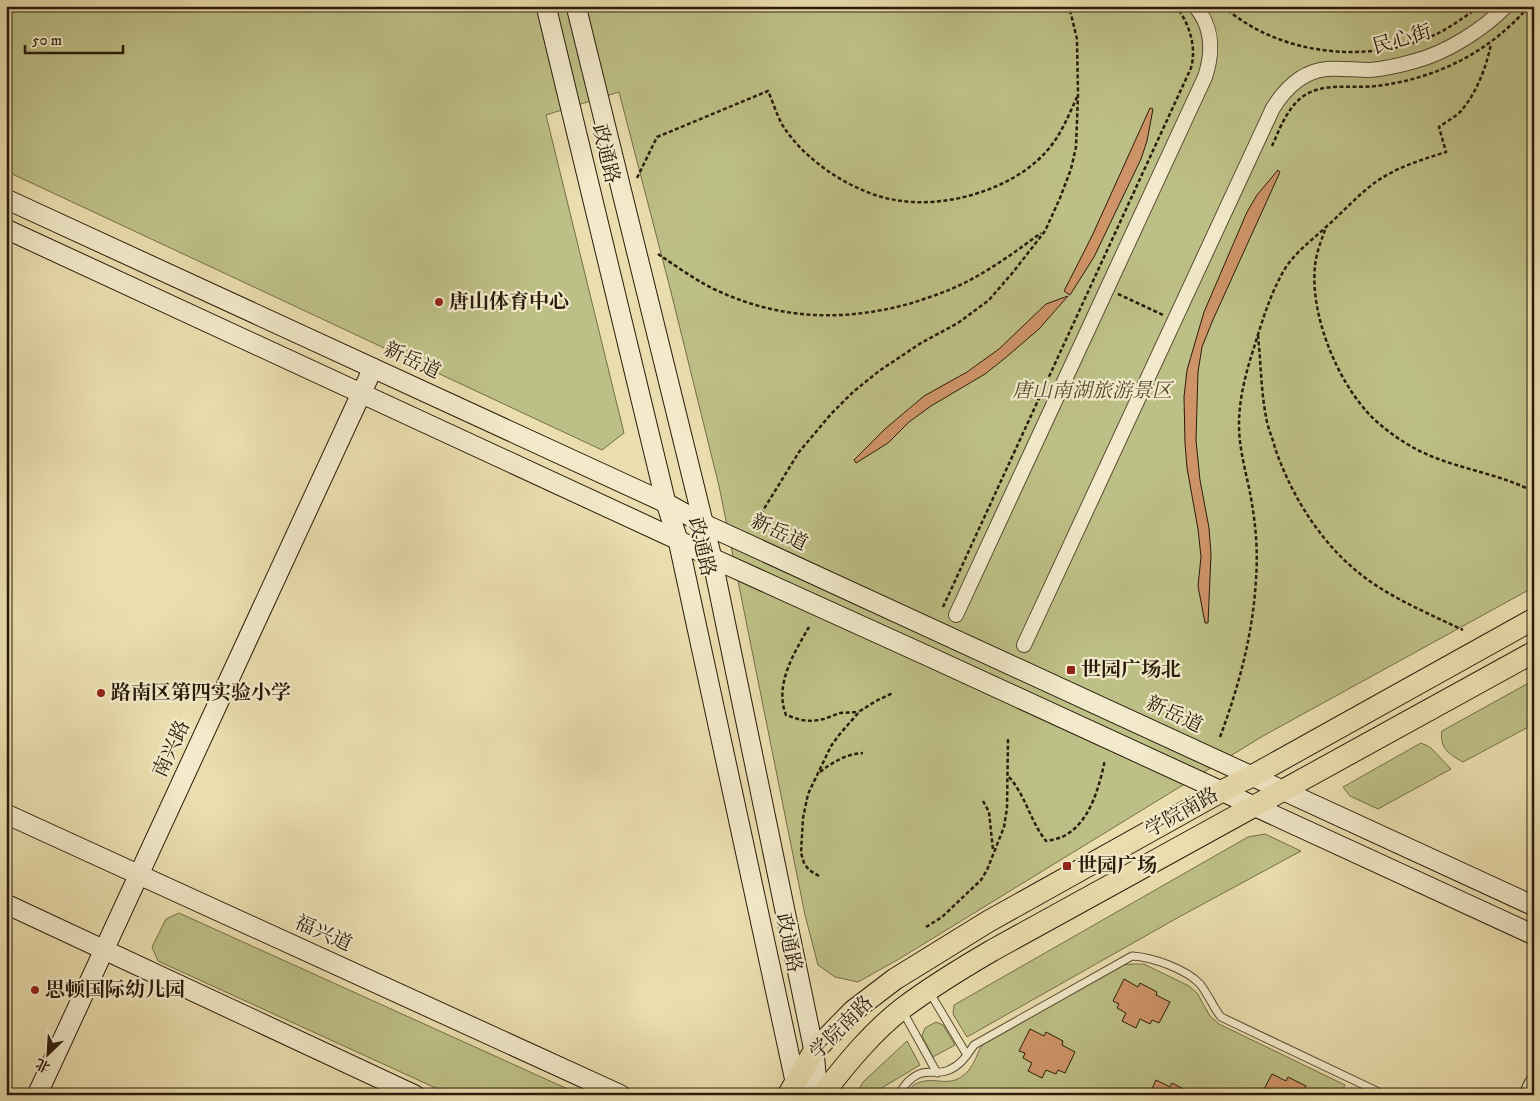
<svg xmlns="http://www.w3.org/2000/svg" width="1540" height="1101" viewBox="0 0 1540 1101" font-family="'IM FELL DW Pica','Noto Serif SC',serif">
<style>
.green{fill:#bdc086;stroke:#746e48}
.building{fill:#ce9468;stroke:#2a1b0b}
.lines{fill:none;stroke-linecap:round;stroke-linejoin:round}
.lane-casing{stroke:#5a4c34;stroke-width:9}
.street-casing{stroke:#5a4c34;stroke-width:16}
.secondary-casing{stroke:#2a1b0b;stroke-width:21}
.primary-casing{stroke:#2a1b0b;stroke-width:23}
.path{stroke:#2a1b0b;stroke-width:2.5;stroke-dasharray:4 2.5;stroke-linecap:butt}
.lane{stroke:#f2eaca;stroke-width:7}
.street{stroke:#f2eaca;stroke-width:14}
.secondary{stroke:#f2eaca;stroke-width:19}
.primary{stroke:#ebdeae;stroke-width:21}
.poi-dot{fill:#8f2418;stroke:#f2eaca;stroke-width:2}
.labels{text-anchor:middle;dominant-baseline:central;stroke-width:4.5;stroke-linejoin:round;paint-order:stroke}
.street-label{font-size:20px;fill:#2a1b0b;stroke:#f2eaca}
.poi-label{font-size:20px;font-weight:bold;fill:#2a1b0b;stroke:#f2eaca;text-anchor:start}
.park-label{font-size:20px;font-style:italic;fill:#564d30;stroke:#f2eaca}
</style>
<rect width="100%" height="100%" fill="#ebdeae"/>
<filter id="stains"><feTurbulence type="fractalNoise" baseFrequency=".004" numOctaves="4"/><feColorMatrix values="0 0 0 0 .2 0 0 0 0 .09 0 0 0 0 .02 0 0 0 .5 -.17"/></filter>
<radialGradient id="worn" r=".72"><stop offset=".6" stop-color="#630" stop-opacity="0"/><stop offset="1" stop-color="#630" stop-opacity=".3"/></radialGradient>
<g class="green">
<polygon points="6,6 1534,6 1534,587 1263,736 899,959 858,982 835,977 818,965 805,915 719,486 670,288 619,92 546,115 624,433 602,450 6,171"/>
<path d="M1534,680V724L1463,762C1450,755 1439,748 1442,731Z"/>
<polygon points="1421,743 1430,747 1451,769 1378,809 1350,796 1343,787"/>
<polygon points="1265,834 1301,851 1179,917 967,1037 953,1014 954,1005 1248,837"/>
<polygon points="179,913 581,1095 451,1095 158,961 152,947 166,919"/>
<path d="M1132,964H1144L1189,986L1197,993L1210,1016L1219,1024L1345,1085L1340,1095H909L908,1090C911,1088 914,1084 918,1083C937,1075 950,1091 969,1070C975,1063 977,1053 982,1045L1123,965Z"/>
<polygon points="936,1022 943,1025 955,1045 933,1057 922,1036 925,1028"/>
<polygon points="907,1041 920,1065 880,1089 878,1095 855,1095 864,1081"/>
</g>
<g class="building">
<polygon points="1150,108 1153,109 1147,141 1141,159 1094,257 1070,295 1064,291 1092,236"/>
<polygon points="1278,170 1280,172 1212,322 1202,347 1198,372 1196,440 1200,480 1209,528 1211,554 1208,623 1205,623 1198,586 1201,557 1198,529 1187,468 1185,443 1184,397 1187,370 1204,312 1247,212 1257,195"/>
<polygon points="1068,296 1039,329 1004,359 985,374 931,406 909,422 888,443 856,463 854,460 885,429 924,396 967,372 999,349 1046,304"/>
<polygon points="1124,979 1138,987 1140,983 1157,992 1156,995 1170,1002 1159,1023 1152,1020 1150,1024 1140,1019 1136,1028 1122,1021 1126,1013 1117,1008 1119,1004 1113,1001"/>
<polygon points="1030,1029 1044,1036 1046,1032 1063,1041 1062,1045 1075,1052 1065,1073 1058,1070 1056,1074 1046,1070 1042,1078 1028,1071 1032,1063 1023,1058 1025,1053 1019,1051"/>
<polygon points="1272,1074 1286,1081 1288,1077 1306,1086 1301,1095 1261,1095"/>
<polygon points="1156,1080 1170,1087 1172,1083 1195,1095 1149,1095"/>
</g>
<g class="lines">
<g class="lane-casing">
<g id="lane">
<polyline points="930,993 967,1055"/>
<polyline points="902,1010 937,1073"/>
<path d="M900,1095C902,1086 912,1076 922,1073C931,1071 940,1074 949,1070C961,1065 967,1055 974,1045L1132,956C1152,957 1186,969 1200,984C1208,994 1213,1007 1221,1017L1385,1095"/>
</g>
</g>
<g class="street-casing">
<g id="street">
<path d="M956,615L1205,77C1213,53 1213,27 1195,6"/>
<path d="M1024,645L1273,108C1285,89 1303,71 1327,69C1341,68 1355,70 1369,70C1384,69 1401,65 1415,61C1446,53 1484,29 1506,6"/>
</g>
</g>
<g class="secondary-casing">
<g id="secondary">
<polyline points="546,6 666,503 678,540 795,1081 812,1095"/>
<polyline points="576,6 712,558 814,1051 818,1095"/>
<polyline points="6,199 666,503 702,523 1534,906"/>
<polyline points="6,229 678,540 712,558 930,657 1534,935"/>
<polyline points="6,814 621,1095"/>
<polyline points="6,904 415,1095"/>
<polyline points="37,1095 373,368"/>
<polyline points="1529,1095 1534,1084"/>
</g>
</g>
<g class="primary-casing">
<g id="primary">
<polyline points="788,1095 814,1051 853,1011 895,979 989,921 1222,791 1252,776 1534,619"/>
<path d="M822,1095C846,1064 872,1032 903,1008C931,987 962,968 993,950L1534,652"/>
</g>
</g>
<g class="path">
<path d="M1223,6C1277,54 1361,64 1428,38C1447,30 1463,18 1480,6"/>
<path d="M1272,146C1280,128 1288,106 1305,95C1326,82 1352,89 1376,86C1436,79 1490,52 1529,6"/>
<path d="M637,178L657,137L768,91C773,102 777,116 783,126C806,162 854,193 895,200C945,209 1011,190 1045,153C1060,137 1068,117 1077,97"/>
<path d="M1325,230C1321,241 1316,254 1315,266C1310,314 1336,378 1368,413C1381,427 1399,440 1416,449C1453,469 1497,472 1534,492"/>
<path d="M658,254C676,266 695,280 716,290C780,320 844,322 912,303C927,298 943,293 958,286C988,272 1015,252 1041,233"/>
<polyline points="1118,294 1163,315"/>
<path d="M1258,335C1261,364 1261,394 1267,422C1269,431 1273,439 1275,448C1293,500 1325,550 1371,582C1400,602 1432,615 1463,630"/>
<polyline points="754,525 799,452 831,414 853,392 879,371 921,343 958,323 989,300 1014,271 1045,231 1060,198 1071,169 1076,147 1078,95 1077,39 1069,6"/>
<path d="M943,607L1191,68C1197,47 1189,23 1176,6"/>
<path d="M809,627C794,653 774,685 786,715L801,720L812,721L824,719L840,713L859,712"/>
<path d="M1220,737C1239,686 1253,634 1256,579C1258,554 1256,528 1252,504C1248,478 1239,452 1239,425C1239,396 1247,369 1256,341C1264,315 1272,290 1286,267C1297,251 1312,240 1326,227C1342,213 1356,197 1373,184C1394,168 1421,160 1446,152L1439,127C1446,122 1455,117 1461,111C1477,92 1486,68 1491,44"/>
<path d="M820,772C833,762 846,754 863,753"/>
<path d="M1009,777C1026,796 1030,821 1046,841C1051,840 1057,839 1062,837C1090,824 1099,787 1105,760"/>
<polyline points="983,801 989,812 993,850"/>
<polyline points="819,876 809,870 804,863 801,853 803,818 808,794 831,746 839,735 860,711 876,701 893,693"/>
<polyline points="926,927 942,917 981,880 987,870 1004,827 1007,808 1008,738"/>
</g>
<use href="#lane" class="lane"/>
<use href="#street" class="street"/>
<use href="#secondary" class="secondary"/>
<use href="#primary" class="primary"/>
</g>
<g class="poi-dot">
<circle cx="439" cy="302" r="5"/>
<rect x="1066" y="665" width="10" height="10" rx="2.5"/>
<circle cx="101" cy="693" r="5"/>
<rect x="1062" y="861" width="10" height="10" rx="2.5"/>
<circle cx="35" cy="990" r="5"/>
</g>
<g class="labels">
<g class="street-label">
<text transform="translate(1402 40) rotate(-16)">民心街</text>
<text transform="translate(605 154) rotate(76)">政通路</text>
<text transform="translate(412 361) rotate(25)">新岳道</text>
<text transform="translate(779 533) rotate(25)">新岳道</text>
<text transform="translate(701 547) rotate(76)">政通路</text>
<text transform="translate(1174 715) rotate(25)">新岳道</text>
<text transform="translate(172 749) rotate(-65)">南兴路</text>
<text transform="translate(1182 813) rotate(-29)">学院南路</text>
<text transform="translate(323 934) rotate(24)">福兴道</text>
<text transform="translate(788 943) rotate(78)">政通路</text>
<text transform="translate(842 1028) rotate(-45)">学院南路</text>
</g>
<g class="poi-label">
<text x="449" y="302">唐山体育中心</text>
<text x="1081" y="670">世园广场北</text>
<text x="111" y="693">路南区第四实验小学</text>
<text x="1077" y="866">世园广场</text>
<text x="45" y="990">思顿国际幼儿园</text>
</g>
<g class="park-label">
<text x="1092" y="391">唐山南湖旅游景区</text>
</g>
</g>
<rect width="1540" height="1101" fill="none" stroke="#ebdeae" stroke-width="25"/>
<rect x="8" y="8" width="1525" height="1086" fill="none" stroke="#2a1b0b" stroke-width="2.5"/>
<rect x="12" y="12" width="1515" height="1076" fill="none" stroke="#2a1b0b"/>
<g transform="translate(48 1054) rotate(205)" stroke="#f2eaca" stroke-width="4" paint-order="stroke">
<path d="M0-4L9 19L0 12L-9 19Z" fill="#2a1b0b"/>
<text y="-8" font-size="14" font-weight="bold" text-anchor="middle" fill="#2a1b0b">北</text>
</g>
<path d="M25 45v8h98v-8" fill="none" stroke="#2a1b0b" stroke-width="2.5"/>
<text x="32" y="45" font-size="15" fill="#2a1b0b" stroke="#f2eaca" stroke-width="4" paint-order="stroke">50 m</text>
<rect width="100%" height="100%" filter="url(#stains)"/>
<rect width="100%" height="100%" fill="url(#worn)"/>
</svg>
